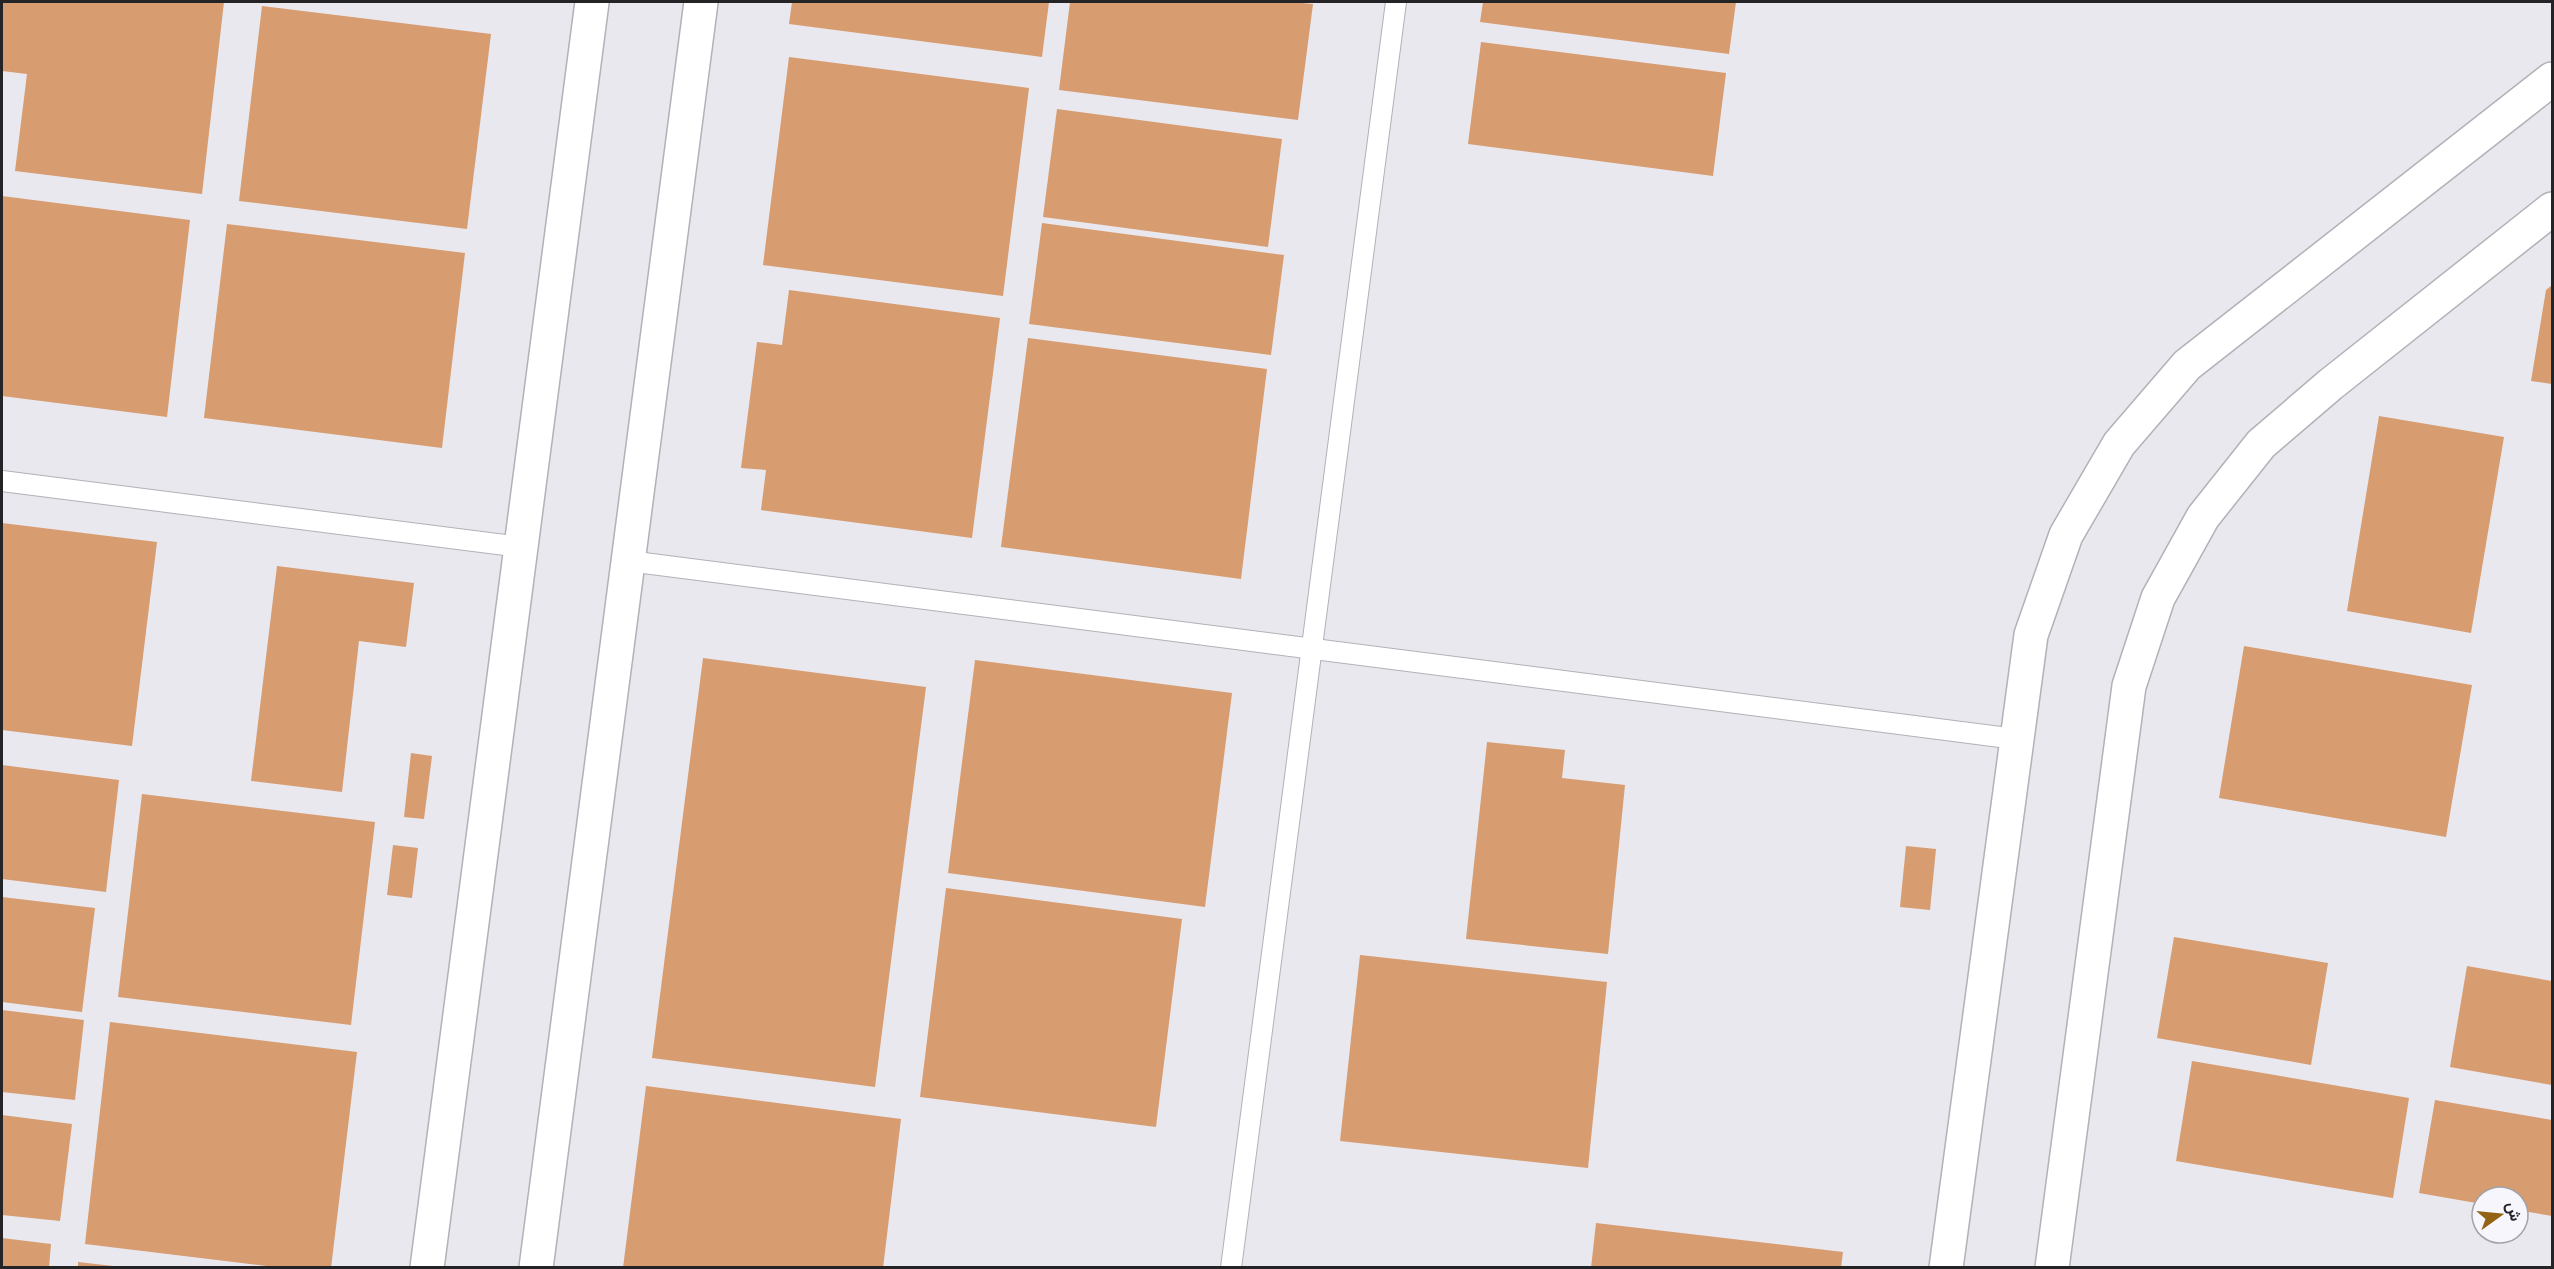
<svg xmlns="http://www.w3.org/2000/svg" width="2554" height="1269" viewBox="0 0 2554 1269" font-family="'Asap Condensed',Vazirmatn,sans-serif">
<style>
.building{fill:#d79c70}
.lines{fill:none;stroke-linecap:round;stroke-linejoin:round}
.service-casing{stroke:#b1b1b7;stroke-width:22}
.minor-casing{stroke:#b1b1b7;stroke-width:36}
.tertiary-casing{stroke:#b1b1b7;stroke-width:36}
.service{stroke:#fff;stroke-width:20}
.minor{stroke:#fff;stroke-width:33}
.tertiary{stroke:#fff;stroke-width:33}
</style>
<rect width="100%" height="100%" fill="#e9e8ef"/>
<g class="building">
<polygon points="2,2 224,2 202,194 15,171 27,74 2,71"/>
<polygon points="792,2 1049,2 1042,57 789,24"/>
<polygon points="1070,2 1291,2 1313,4 1298,120 1059,90"/>
<polygon points="1483,2 1736,2 1729,54 1480,22"/>
<polygon points="262,6 491,34 467,229 239,201"/>
<polygon points="1481,42 1726,73 1713,176 1468,144"/>
<polygon points="789,57 1029,88 1003,296 763,265"/>
<polygon points="1057,109 1282,139 1268,247 1043,217"/>
<polygon points="2,196 190,220 167,417 2,396"/>
<polygon points="1042,223 1284,255 1271,355 1029,324"/>
<polygon points="227,224 465,253 442,448 204,418"/>
<polygon points="2552,285 2552,384 2531,381 2546,290"/>
<polygon points="789,290 1000,318 972,538 761,510 766,470 741,468 757,342 782,345"/>
<polygon points="1028,338 1267,369 1241,579 1001,547"/>
<polygon points="2379,416 2504,437 2471,633 2347,611"/>
<polygon points="2,523 157,542 132,746 2,730"/>
<polygon points="277,566 414,583 406,647 359,641 342,792 251,781"/>
<polygon points="2244,646 2472,685 2446,837 2219,798"/>
<polygon points="703,658 926,687 875,1087 652,1058"/>
<polygon points="975,660 1232,693 1205,907 948,873"/>
<polygon points="1487,742 1565,750 1562,778 1625,785 1608,954 1466,939"/>
<polygon points="411,753 432,756 424,819 404,817"/>
<polygon points="2,765 119,780 106,892 2,879"/>
<polygon points="142,794 375,822 351,1025 118,997"/>
<polygon points="393,845 418,848 412,898 387,895"/>
<polygon points="1906,846 1936,849 1930,910 1900,907"/>
<polygon points="946,888 1182,919 1156,1127 920,1097"/>
<polygon points="2,897 95,908 82,1012 2,1002"/>
<polygon points="2174,937 2328,963 2311,1065 2157,1038"/>
<polygon points="1360,955 1607,982 1588,1168 1340,1141"/>
<polygon points="2467,966 2552,981 2552,1085 2450,1067"/>
<polygon points="2,1010 84,1020 75,1100 2,1092"/>
<polygon points="110,1022 357,1052 331,1268 283,1268 85,1244"/>
<polygon points="2192,1061 2409,1098 2393,1198 2176,1161"/>
<polygon points="646,1086 901,1119 883,1268 623,1268"/>
<polygon points="2435,1100 2552,1120 2552,1216 2518,1210 2518,1197 2482,1197 2482,1204 2419,1193"/>
<polygon points="2,1115 72,1124 60,1221 2,1215"/>
<polygon points="1596,1223 1843,1252 1841,1268 1591,1268"/>
<polygon points="2,1238 51,1244 49,1268 2,1268"/>
<polygon points="78,1262 113,1266 113,1268 78,1268"/>
</g>
<g class="lines">
<g class="service-casing">
<g id="service">
<polyline points="2,481 521,547"/>
<polyline points="628,561 2016,739"/>
<polyline points="1231,1268 1396,2"/>
</g>
</g>
<g class="minor-casing">
<g id="minor">
<polyline points="1946,1268 2031,635 2066,535 2119,444 2187,365 2552,79"/>
<polyline points="2052,1268 2129,686 2158,598 2203,517 2261,444 2331,384 2552,209"/>
</g>
</g>
<g class="tertiary-casing">
<g id="tertiary">
<polyline points="427,1268 592,2"/>
<polyline points="536,1268 701,2"/>
</g>
</g>
<use href="#service" class="service"/>
<use href="#minor" class="minor"/>
<use href="#tertiary" class="tertiary"/>
</g>
<rect width="2554" height="1269" fill="none" stroke="#242427" stroke-width="6"/>
<g transform="translate(2500 1215) rotate(75)"><circle r="28" fill="#f6f6fc" stroke="#a2a2a7" stroke-width="1.5"/>
<path d="M0-4.5L10 22L0 15L-10 22Z" fill="#936212"/>
<text y="-9" font-size="16" font-weight="bold" text-anchor="middle" fill="#242427">ش</text>
</g>
</svg>
